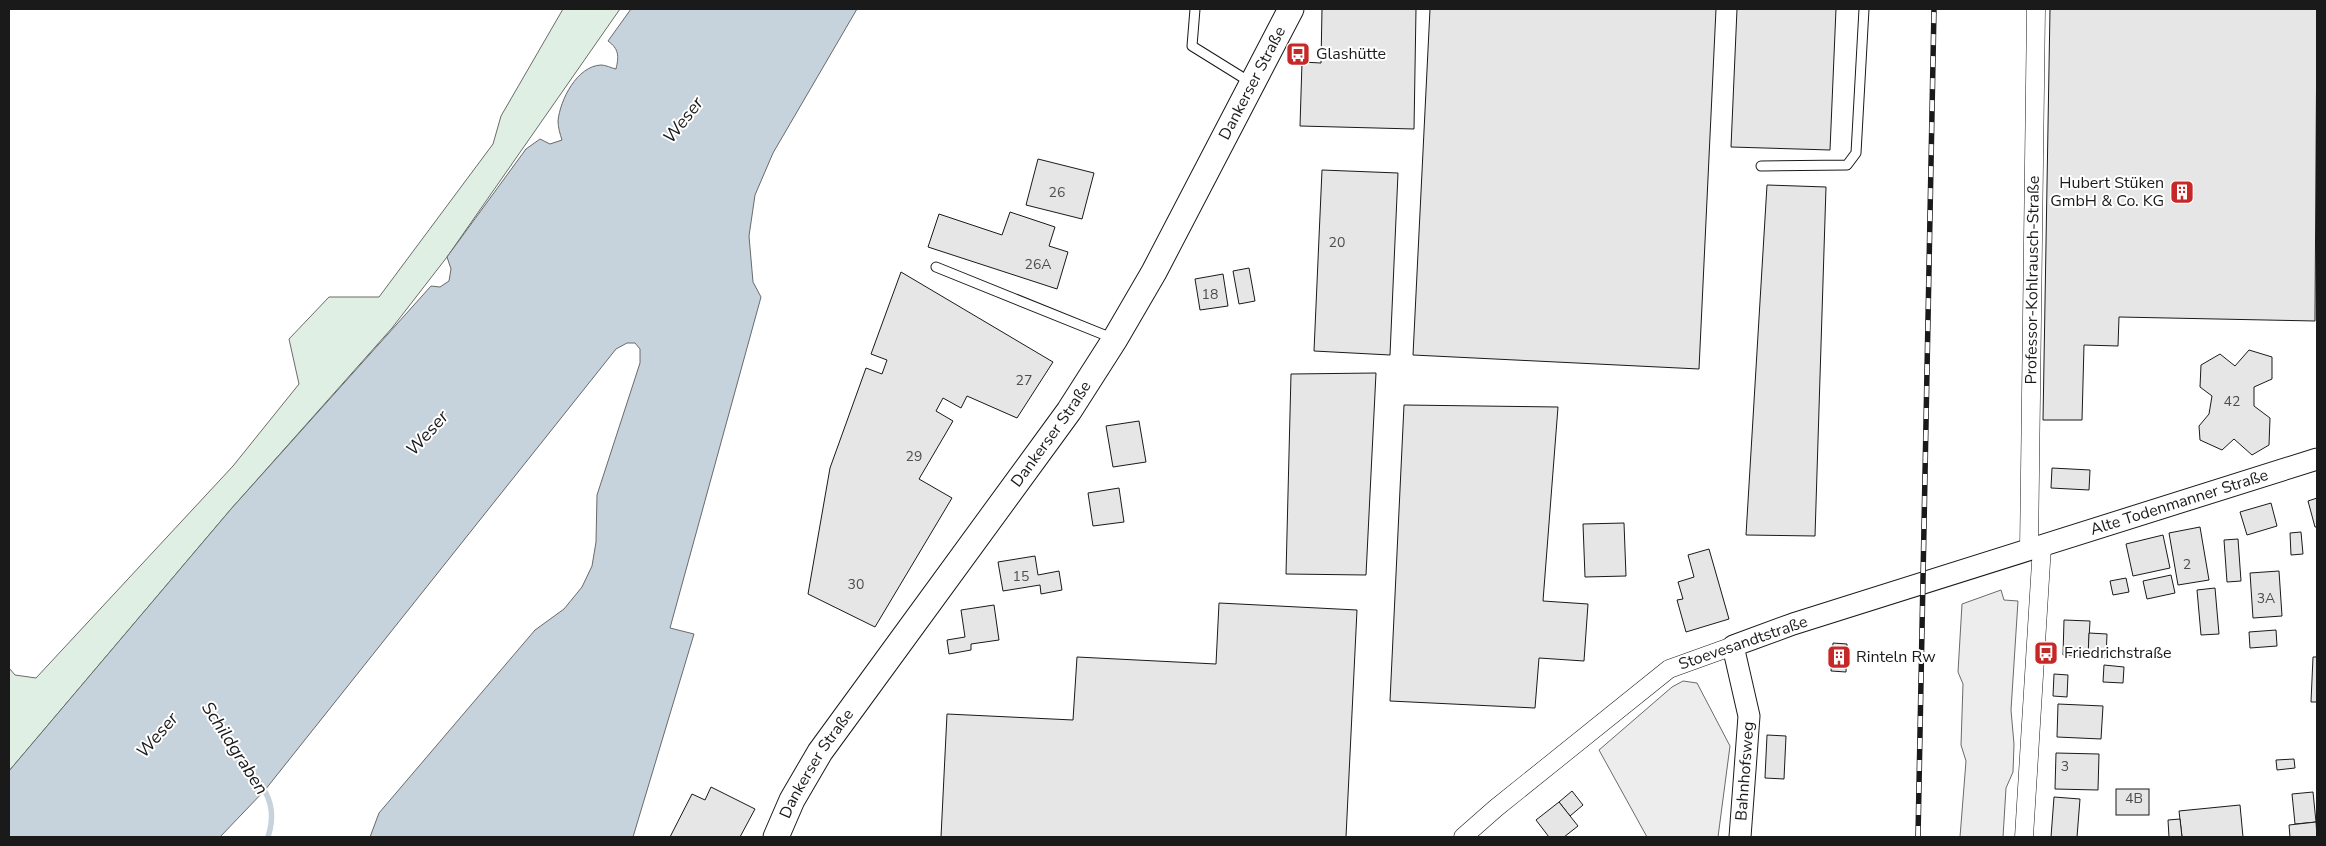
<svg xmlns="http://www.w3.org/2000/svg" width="2326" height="846" viewBox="0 0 2326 846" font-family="'Nunito Sans',sans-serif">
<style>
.green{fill:#e0efe3;stroke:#6a6a6a}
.parking{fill:#ededed;stroke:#6a6a6a}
.water{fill:#c6d2dc;stroke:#6a6a6a}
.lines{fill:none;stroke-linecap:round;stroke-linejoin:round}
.stream{stroke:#c6d2dc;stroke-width:5.5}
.building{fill:#e6e6e6;stroke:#1a1a1a}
.service-casing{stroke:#1a1a1a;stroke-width:11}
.minor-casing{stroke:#1a1a1a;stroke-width:19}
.tertiary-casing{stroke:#1a1a1a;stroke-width:23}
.secondary-casing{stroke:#1a1a1a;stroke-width:27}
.service{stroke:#fff;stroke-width:9}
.minor{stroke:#fff;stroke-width:18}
.tertiary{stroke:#fff;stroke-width:21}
.secondary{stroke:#fff;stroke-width:25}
.rail-casing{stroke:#1a1a1a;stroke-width:5.5}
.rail{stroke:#fff;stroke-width:4;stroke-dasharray:11;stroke-linecap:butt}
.labels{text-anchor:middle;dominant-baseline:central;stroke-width:4;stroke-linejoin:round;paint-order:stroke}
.number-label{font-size:14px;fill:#4d4d4d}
.poi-label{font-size:16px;fill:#1a1a1a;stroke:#fff;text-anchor:start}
.street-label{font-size:16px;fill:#1a1a1a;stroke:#fff}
.water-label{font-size:18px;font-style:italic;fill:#1a1a1a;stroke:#fff}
</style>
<rect width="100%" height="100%" fill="#fff"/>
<polygon class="green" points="563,9 620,9 447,257 392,328 231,509 9,771 9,668 15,675 36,678 233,466 299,384 289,339 329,297 379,297 493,144 501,116"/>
<g class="parking">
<polygon points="2001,590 2004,600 2018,601 2011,710 2014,744 2013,772 2006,788 2003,837 1960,837 1966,761 1961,745 1963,684 1958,672 1962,604"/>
<polygon points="1683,681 1697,683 1730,746 1718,837 1647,837 1599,750 1672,687"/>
</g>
<path class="water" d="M631,9H857L773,153L755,195L749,236L753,282L761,297L670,628L694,634L633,837H370L379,813L535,630L564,609L582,587L592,566L596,542L597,495L640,363V349L635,343H627L616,349L265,790L220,837H9V771L231,509L431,286L440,287L449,281L451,269L447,257L526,149L540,139L550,144L562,140C560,134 558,127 558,121C560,100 577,66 601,65C606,65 611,68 616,69C619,56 619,49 608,41Z"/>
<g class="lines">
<path class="stream" d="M261,785C273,802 274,818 268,837"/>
</g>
<g class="building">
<polygon points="1322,9 1416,9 1414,129 1300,126 1302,62 1321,63"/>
<polygon points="1430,9 1716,9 1699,369 1413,355"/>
<polygon points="1737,9 1836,9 1830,150 1731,147"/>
<polygon points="2050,9 2317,9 2315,321 2119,317 2118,346 2084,345 2082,420 2043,420"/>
<polygon points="1038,159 1094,173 1082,219 1026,205"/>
<polygon points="1322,170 1398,173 1390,355 1314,351"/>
<polygon points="1767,185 1826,187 1815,536 1746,535"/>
<polygon points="1010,212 1055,227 1049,246 1068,252 1057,289 928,247 939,214 1002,235"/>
<polygon points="1249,268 1255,301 1239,304 1233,271"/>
<polygon points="901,272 1053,362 1017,418 967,396 961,408 943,398 936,411 953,421 919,479 952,498 875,627 808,594 830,468 866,368 882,374 887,360 871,354"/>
<polygon points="1223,274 1228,306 1200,310 1195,279"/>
<polygon points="2249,350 2272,357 2272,379 2254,387 2254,406 2270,418 2269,445 2252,455 2234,439 2222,450 2200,440 2199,426 2209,414 2212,396 2200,387 2201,365 2220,354 2235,366"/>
<polygon points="1376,373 1366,575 1286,574 1291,374"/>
<polygon points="1404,405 1558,407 1543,601 1588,604 1584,661 1539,658 1535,708 1390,701"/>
<polygon points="1139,421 1146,462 1113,467 1106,426"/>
<polygon points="2052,468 2090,470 2089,490 2051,488"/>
<polygon points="1119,488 1124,522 1093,526 1088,493"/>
<polygon points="2317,498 2317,527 2315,527 2308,501"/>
<polygon points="2271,503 2277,526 2247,535 2240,512"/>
<polygon points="1624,523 1626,576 1585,577 1583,524"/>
<polygon points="2200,527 2209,580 2178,585 2169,533"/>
<polygon points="2301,532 2303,554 2291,555 2290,533"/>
<polygon points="2163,535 2170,568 2133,576 2126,544"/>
<polygon points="2238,539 2241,581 2227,582 2224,540"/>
<polygon points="1709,549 1729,619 1686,632 1677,600 1683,599 1678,582 1694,577 1688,555"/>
<polygon points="1035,556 1038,575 1059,571 1062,590 1041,594 1040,585 1003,591 998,562"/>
<polygon points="2279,571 2282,616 2253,618 2250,573"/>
<polygon points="2171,575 2175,593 2147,599 2143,581"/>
<polygon points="2126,578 2129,592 2113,595 2110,581"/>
<polygon points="2215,588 2219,634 2201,635 2197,590"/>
<polygon points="1219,603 1357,610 1346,837 941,837 947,714 1073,720 1077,657 1216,664"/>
<polygon points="994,605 999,640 971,644 971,650 949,654 947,640 965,637 961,610"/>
<polygon points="2064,620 2090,621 2088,657 2063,655"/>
<polygon points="2276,630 2277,646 2250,648 2249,632"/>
<polygon points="2089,633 2107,634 2106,658 2088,657"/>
<polygon points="1833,643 1847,644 1846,672 1831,671"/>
<polygon points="2313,657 2317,657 2317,702 2311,702"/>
<polygon points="2104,665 2124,667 2123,683 2103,682"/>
<polygon points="2054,674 2068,675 2067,697 2053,696"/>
<polygon points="2058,704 2103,706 2101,739 2057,737"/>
<polygon points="1767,735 1786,736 1784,779 1765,778"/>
<polygon points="2056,753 2099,754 2098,790 2055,789"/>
<polygon points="2294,759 2295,768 2277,770 2276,760"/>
<polygon points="711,787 755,809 740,837 670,837 692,794 705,800"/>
<rect x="2116" y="789" width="33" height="26"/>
<polygon points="1572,791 1583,805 1570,816 1559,802"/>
<polygon points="2313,792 2316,822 2295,824 2292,794"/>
<polygon points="2054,797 2080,799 2077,837 2051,837"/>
<polygon points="1559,802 1578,826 1564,837 1549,837 1536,820"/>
<polygon points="2240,805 2243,837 2182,837 2179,811"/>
<polygon points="2180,819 2182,837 2169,837 2168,820"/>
<polygon points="2316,822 2317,837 2290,837 2289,825"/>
</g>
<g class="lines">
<g class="service-casing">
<g id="service">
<polyline points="1195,9 1192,46 1250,82"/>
<polyline points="1761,166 1847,165 1856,153 1864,9"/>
<polyline points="936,267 1112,338"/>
</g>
</g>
<g class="minor-casing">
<g id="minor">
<path id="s1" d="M2029,550L2036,9"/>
<polyline points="1463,837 1496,808 1669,669 1733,646"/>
<polyline points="2024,837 2042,546"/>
</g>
</g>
<g class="tertiary-casing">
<g id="tertiary">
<path id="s2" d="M1740,837L1749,716L1733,646L1793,624L2317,459"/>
</g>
</g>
<g class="secondary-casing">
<g id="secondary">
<path id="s3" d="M776,837L792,800L820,752L1069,411L1115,339L1154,272L1291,9"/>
</g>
</g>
<use href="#service" class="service"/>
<use href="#minor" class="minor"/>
<use href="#tertiary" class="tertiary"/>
<use href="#secondary" class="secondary"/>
<g class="rail-casing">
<polyline id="rail" points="1918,837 1934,9"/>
</g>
<use href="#rail" class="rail"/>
</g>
<defs>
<g id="bus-square" transform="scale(1.25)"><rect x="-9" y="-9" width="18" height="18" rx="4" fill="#c62828" stroke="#fff"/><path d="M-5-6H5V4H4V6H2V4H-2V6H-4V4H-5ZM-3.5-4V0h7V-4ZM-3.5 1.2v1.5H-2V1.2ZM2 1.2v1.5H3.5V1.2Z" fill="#fff"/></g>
<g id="building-square" transform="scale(1.25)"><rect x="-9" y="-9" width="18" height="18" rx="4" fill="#c62828" stroke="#fff"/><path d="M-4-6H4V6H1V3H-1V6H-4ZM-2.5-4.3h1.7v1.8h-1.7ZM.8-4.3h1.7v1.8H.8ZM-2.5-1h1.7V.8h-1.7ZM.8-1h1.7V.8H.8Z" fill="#fff"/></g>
</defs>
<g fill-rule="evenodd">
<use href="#bus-square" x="1298" y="54"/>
<use href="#building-square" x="2182" y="192"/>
<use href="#bus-square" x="2046" y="653"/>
<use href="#building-square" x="1839" y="657"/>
</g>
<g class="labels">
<g class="number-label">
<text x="1057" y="192">26</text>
<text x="1337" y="242">20</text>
<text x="1038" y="264">26A</text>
<text x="1210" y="294">18</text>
<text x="1024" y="380">27</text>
<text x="2232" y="401">42</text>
<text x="914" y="456">29</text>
<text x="2187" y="564">2</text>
<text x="1021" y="576">15</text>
<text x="856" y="584">30</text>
<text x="2266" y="598">3A</text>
<text x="2065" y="766">3</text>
<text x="2134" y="798">4B</text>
</g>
<g class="poi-label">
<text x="1316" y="54">Glashütte</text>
<text x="2164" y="183" text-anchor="end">Hubert Stüken<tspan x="2164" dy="18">GmbH &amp; Co. KG</tspan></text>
<text x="2064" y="653">Friedrichstraße</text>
<text x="1856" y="657">Rinteln Rw</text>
</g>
<g class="street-label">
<text stroke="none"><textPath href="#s3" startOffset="894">Dankerser Straße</textPath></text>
<text stroke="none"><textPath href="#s1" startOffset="270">Professor-Kohlrausch-Straße</textPath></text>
<text stroke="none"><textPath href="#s3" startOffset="489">Dankerser Straße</textPath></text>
<text stroke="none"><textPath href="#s2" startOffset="662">Alte Todenmanner Straße</textPath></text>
<text transform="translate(1743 643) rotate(-19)">Stoevesandtstraße</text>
<text stroke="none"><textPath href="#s3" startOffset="84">Dankerser Straße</textPath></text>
<text stroke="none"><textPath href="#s2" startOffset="66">Bahnhofsweg</textPath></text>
</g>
<g class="water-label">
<text transform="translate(683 120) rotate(-52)">Weser</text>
<text transform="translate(427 433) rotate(-48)">Weser</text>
<text transform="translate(157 735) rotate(-49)">Weser</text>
<text transform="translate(235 748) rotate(57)">Schildgraben</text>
</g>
</g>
<rect width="2326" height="846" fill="none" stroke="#1a1a1a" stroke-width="20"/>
</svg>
